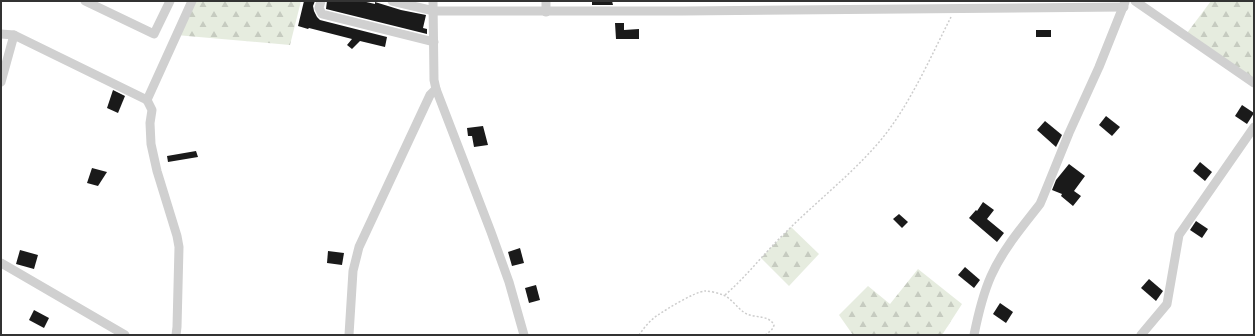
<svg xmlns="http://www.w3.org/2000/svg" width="1255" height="336" viewBox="0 0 1255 336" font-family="'Varela Round',sans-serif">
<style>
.forest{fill:url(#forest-firs)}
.building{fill:#1a1a1a}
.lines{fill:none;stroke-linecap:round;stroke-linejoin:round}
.path{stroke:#cdcdcd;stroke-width:1.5;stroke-dasharray:2 2;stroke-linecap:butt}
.minor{stroke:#d0d0d0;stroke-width:9}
</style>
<defs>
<pattern id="forest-firs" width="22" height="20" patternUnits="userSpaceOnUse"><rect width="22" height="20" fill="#e6ecdf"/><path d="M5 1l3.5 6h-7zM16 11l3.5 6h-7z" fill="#c6cbc0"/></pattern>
</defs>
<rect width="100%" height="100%" fill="#fff"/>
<g class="forest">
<polygon points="192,1 301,1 290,45 176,35"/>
<polygon points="1211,1 1254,1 1254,80 1187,33"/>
<polygon points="791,227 819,254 789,286 761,258"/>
<polygon points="918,269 962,304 942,335 853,335 839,315 868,286 890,304"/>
</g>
<g class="building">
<polygon points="304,1 315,1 313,6 314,11 317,17 320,20 387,37 385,47 360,41 352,49 347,45 352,39 309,28 308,29 298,26"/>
<polygon points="327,1 362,1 375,4 375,2 401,10 426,15 423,28 427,29 427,34 326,9"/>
<polygon points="592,1 612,1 613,5 592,5"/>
<polygon points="615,23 624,23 624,30 639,29 639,39 616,39"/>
<rect x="1036" y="30" width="15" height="7"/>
<polygon points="113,90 125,96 118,113 107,108"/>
<polygon points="1242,105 1254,113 1247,124 1235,116"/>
<polygon points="1106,116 1120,127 1112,136 1099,125"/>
<polygon points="1045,121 1062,135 1056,147 1037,130"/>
<polygon points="483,126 488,145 474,147 472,136 468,136 467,128"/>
<polygon points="196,151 198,157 168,162 167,156"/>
<polygon points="1200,162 1212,172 1205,181 1193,171"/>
<polygon points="1069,164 1085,176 1074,191 1081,196 1073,206 1061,196 1062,194 1052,190 1056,180"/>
<polygon points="92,168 107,172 98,186 87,183"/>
<polygon points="983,202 994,210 987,219 1004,233 997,242 969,218 976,210 977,211"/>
<polygon points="899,214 908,222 902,228 893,219"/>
<polygon points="1196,221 1208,229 1202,238 1190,230"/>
<polygon points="520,248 524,263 512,266 508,252"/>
<polygon points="20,250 38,255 34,269 16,264"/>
<polygon points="328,251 344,253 342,265 327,263"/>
<polygon points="965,267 980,280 974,288 958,275"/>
<polygon points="1149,279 1163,291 1156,301 1141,288"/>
<polygon points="536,285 540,300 529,303 525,288"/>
<polygon points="1000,303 1013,312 1006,323 993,314"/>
<polygon points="34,310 49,318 44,328 29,320"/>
</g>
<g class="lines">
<g class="path">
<path d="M725,295C747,276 765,252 786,232C817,201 852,174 880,141C910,105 930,58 951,17"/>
<path d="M639,335C644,328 650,320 658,315C667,309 694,292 705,291C710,291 718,293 723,295C732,298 738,310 747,314C756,318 769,315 774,325C773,330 769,332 765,335"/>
</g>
<g class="minor">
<polyline points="85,1 154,34 170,1"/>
<polyline points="321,1 319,8 322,14 434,42"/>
<polyline points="392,1 434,11 683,11 1124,7"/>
<polyline points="433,1 434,80 436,89 491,232 509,282 524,335"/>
<polyline points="546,1 546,12"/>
<polyline points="1135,1 1254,83"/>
<polyline points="1,34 14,35 147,100 192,1"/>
<polyline points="1,82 14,35"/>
<polyline points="147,100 152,110 150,123 151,144 157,171 177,236 179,247 177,327 176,335"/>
<polyline points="1,263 125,335"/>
<polyline points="349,335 353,271 359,247 430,95 436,89"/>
<path d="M974,335C978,315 983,294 991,276C1003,249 1023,226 1040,204L1043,197L1069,133L1099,67L1125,2"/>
<polyline points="1141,335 1167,304 1179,235 1254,127"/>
</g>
</g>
<rect width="1255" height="336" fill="none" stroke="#333333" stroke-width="4"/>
</svg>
